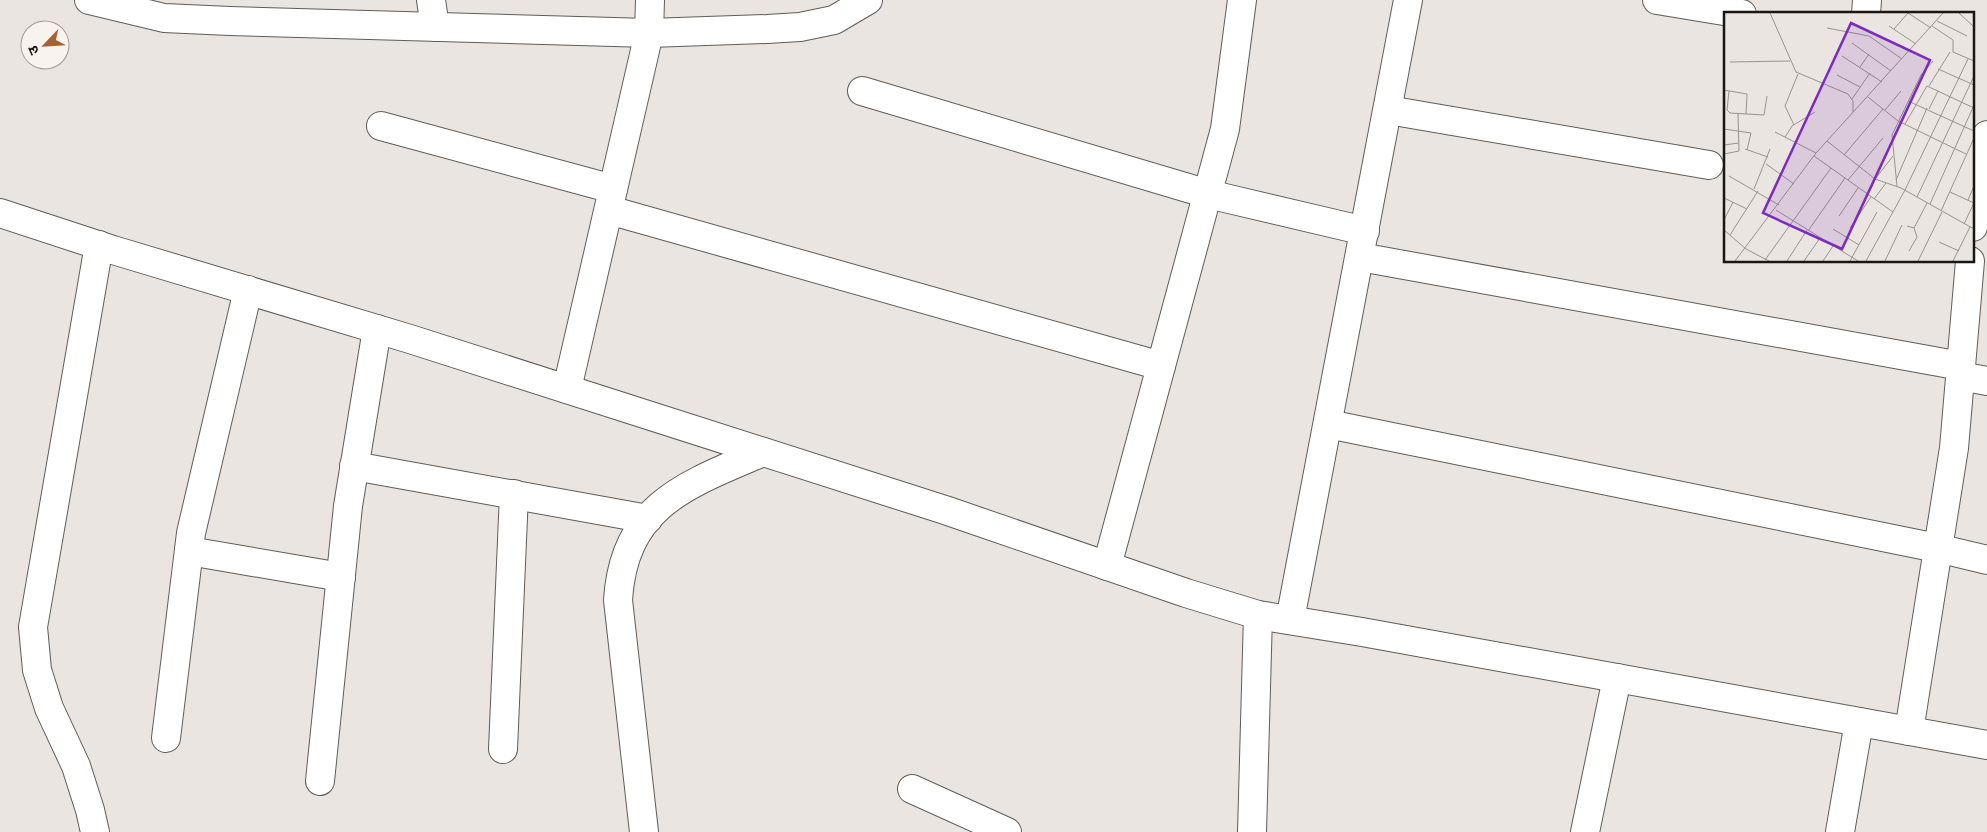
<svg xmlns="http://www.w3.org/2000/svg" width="1987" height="832" viewBox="0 0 1987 832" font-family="'Titillium Web','Noto Sans Devanagari',sans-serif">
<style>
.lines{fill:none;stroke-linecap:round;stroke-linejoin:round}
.minor-casing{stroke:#605c58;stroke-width:30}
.minor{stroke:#fff;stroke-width:28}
.inset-road{fill:none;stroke:#97938f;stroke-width:1}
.view{fill:#7b2cbf;fill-opacity:0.15;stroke:#7b2cbf;stroke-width:2.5}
.inset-edge{fill:none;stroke:#191715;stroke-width:2.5}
</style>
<rect width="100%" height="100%" fill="#ebe5e1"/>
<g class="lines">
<g class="minor-casing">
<g id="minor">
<polyline points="89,0 164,18 230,21 649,33 767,29 800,27 834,20 868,0"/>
<polyline points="431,0 435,27"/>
<polyline points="1657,0 1742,14"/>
<polyline points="1866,14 1867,0"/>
<polyline points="862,91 1208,194 1365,231"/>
<polyline points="1388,110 1709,165"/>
<polyline points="381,126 613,189"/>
<polyline points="609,210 1161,366"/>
<polyline points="0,213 113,250 410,339 945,510 1186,593 1258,615 1362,632 1987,745"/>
<polyline points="1973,227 1987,135"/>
<polyline points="1360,257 1961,366"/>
<polyline points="1960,376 1987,381"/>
<polyline points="567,389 649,33 650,0"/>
<polyline points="1328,424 1937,548 1987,560"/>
<polyline points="354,466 648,519"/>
<polyline points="189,551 341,577"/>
<polyline points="1107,566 1225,129 1242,0"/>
<polyline points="1290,620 1408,0"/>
<polyline points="1909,731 1954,448 1970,261"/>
<polyline points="166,738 191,533 248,290"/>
<polyline points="503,749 514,494"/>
<polyline points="320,781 348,506 377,329"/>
<polyline points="912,789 1007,832"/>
<polyline points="95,832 90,810 76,766 49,708 37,670 33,627 99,245"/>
<path d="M644,832L618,600C624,505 686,485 763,452"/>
<polyline points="1252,832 1258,615"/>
<polyline points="1585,832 1617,678"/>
<polyline points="1840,832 1859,722"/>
</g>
</g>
<use href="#minor" class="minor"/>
</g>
<g transform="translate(1724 12)">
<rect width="250" height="250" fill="#ebe5e1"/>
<path class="inset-road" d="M46,1L72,60L124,82L129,89V100M184,1L207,16M235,1L250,15M213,9L243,24M165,14L192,32M208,14L229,28V40L250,49M103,16L145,24L178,47M170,17L184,1M128,31L167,59M118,44L158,70M6,50L66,49M136,55L145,42M214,57L250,73M113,63L136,75M205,74L226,40M0,78L23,82L22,102M5,79L3,98L6,101L40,103L43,84M144,85L174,109L242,142M128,87L146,61M184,89L250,119M205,97L214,79M161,98L177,79M181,112L203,74L250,96M70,113L61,94L74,62M0,117L27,121L23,138M51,120L92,141M61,125L68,114L91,100M103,129L151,167L177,176L250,217M0,133L15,131M21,137L44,145M0,142L15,139L14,102M120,143L159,97M90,144L169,200M42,152L70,172M5,164L55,193M151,167L169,144M124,168L159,126M172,168L203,96M173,174L168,123L197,63L209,49M30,177L46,137M226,180L250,191M193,185L250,64M0,186L23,197M150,187L162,171M244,188L250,174M206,192L250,93M52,198L134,249M217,199L250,126M115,204L134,176M0,208L9,190M240,212L250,191M183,214L190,216L193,225L185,239M126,216L147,185M190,216L203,191M109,217L135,233M0,218L22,237L45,249M84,219L121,166M6,223L34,179M215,230L235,239M41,248L107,156M11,249L92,141L219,1M63,249L83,218M80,249L96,226M99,249L109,234M126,249L153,200M142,249L181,178L244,47M161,249L178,213M194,249L218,200M229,249L246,215"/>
<path class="view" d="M127,11L206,48L118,237L39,201Z"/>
<rect width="250" height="250" class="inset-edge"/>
</g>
<g transform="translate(45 45) rotate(245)"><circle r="24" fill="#f8f3ee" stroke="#9f9b97"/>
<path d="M0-4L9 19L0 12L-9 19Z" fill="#a56132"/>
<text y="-8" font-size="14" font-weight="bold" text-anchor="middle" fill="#191715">उ</text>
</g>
</svg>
